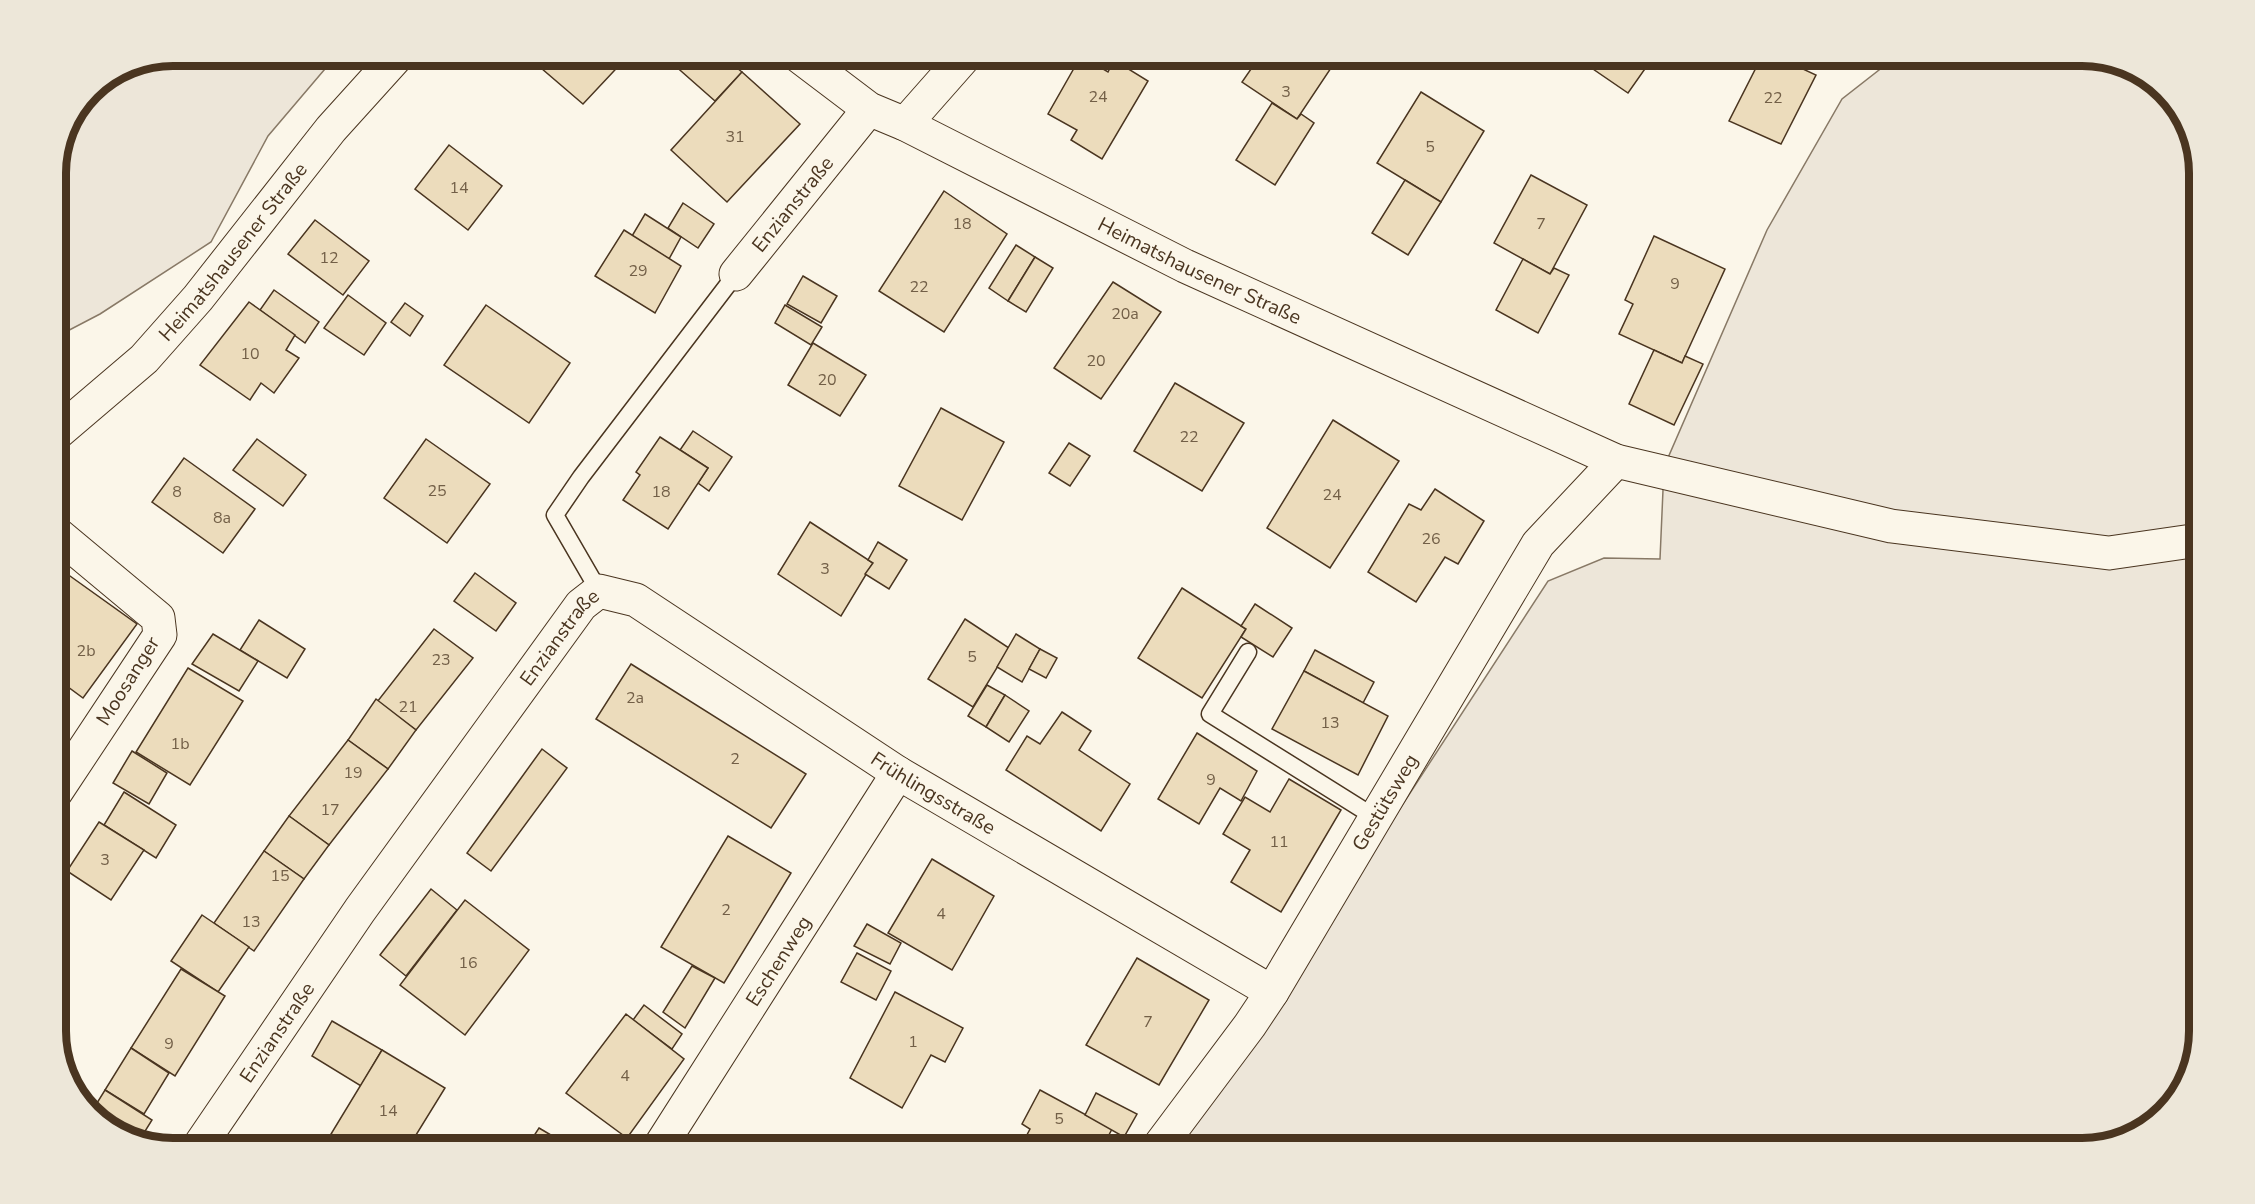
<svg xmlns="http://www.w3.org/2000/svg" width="2255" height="1204" viewBox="0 0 2255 1204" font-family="'Nunito Sans',sans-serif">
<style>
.green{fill:#ede6d9;stroke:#887966;stroke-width:1.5}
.building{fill:#ecdcbc;stroke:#4a3520;stroke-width:1.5}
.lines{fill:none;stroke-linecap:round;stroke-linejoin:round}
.lane-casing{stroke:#4a3520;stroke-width:19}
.street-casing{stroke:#4a3520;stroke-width:35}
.lane{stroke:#fbf6e9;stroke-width:16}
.street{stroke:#fbf6e9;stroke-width:33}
.labels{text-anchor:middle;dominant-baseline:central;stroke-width:4.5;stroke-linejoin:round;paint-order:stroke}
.number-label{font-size:16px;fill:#725f47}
.street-label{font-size:20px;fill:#4a3520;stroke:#fbf6e9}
.rim{fill:none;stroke:#4a3520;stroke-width:8}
</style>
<rect width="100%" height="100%" fill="#fbf6e9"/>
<g class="green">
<polygon points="173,56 336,56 268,136 211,242 100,314 56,337 56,166 65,128 90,90 128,64"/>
<polygon points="1897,56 2082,56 2134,68 2180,108 2199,166 2199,1031 2187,1083 2141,1133 2082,1148 1172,1148 1252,1036 1548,581 1604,558 1660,559 1664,467 1767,230 1842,99"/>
</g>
<g class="building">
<polygon points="527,56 628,56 583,104"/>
<polygon points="664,56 722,56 742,72 715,101"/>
<polygon points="1081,56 1108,72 1114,60 1148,81 1102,159 1071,140 1077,130 1048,114"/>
<polygon points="1260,56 1339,56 1297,119 1242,82"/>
<polygon points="1574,56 1654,56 1628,93"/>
<polygon points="1762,56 1775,56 1816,75 1781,144 1729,121"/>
<polygon points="742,72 800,124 727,202 671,150"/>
<polygon points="1421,92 1484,131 1441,202 1377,163"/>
<polygon points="1272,103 1297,119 1301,114 1314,123 1275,185 1236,160"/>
<polygon points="449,145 502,186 468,230 415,189"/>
<polygon points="1531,175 1587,205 1550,274 1494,243"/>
<polygon points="1405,180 1441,202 1408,255 1372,233"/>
<polygon points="944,191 1007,234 944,332 879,291"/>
<polygon points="683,203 714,224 698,248 668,228"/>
<polygon points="645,214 681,237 669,259 632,236"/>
<polygon points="315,220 369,261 343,295 288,254"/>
<polygon points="624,230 681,266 655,313 595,276"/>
<polygon points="1654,236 1725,269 1682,363 1619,334 1633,304 1625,300"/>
<polygon points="1016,245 1035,257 1008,301 989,288"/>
<polygon points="1035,257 1053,268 1026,312 1008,301"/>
<polygon points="1523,259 1550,274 1554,268 1569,275 1538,333 1496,310"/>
<polygon points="803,276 837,296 821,323 787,304"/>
<polygon points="1113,282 1161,312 1101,399 1054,368"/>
<polygon points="274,290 319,322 305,343 260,310"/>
<polygon points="348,295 386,323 364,355 324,328"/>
<polygon points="249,302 295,335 286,350 299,358 274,393 261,383 250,400 200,365"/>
<polygon points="405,303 423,316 410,336 391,322"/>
<polygon points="486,305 570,363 529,423 444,365"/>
<polygon points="785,305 822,327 811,345 775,323"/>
<polygon points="813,343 866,375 840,416 788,385"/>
<polygon points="1654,350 1682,363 1685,356 1703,364 1674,425 1629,404"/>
<polygon points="1175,383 1244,423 1202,491 1134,451"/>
<polygon points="941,408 1004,442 962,520 899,486"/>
<polygon points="1333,420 1399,461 1330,568 1267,528"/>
<polygon points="693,431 732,457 709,491 698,483 708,468 680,450"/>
<polygon points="660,437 708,468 668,529 623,500 640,475 636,472"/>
<polygon points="257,439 306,475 283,506 233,470"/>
<polygon points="426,439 490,484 447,543 384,498"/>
<polygon points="1069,443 1090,456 1070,486 1049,473"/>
<polygon points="184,458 255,509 223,553 152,502"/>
<polygon points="1435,489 1484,521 1458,564 1445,557 1416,602 1368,572 1409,504 1421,510"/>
<polygon points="810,522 873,563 841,616 778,574"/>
<polygon points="878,542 907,560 889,589 865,574 873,563 868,560"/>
<polygon points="56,566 137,624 83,698 56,678"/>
<polygon points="475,573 516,603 496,631 454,601"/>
<polygon points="1182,588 1246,629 1202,698 1138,658"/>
<polygon points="1255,604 1292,628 1273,657 1241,637 1246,629 1241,626"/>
<polygon points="965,619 1009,648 973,707 928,679"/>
<polygon points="259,620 305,649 287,678 240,650"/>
<polygon points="434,629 473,658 416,730 377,702"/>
<polygon points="213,634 258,661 239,691 192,664"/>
<polygon points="1016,634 1040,649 1022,682 997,667"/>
<polygon points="1040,649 1057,658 1046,678 1029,669"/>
<polygon points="1315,650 1374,682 1363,703 1304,671"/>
<polygon points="631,664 806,774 771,828 596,719"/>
<polygon points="188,668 243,701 190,785 136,752"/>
<polygon points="1304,671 1388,716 1358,775 1272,729"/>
<polygon points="987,685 1005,695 986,727 968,716"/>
<polygon points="1005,695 1029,711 1009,742 986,727"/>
<polygon points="376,699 416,730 388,769 348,740"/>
<polygon points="1062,712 1091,731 1079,750 1130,784 1101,831 1006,770 1027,736 1040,744"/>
<polygon points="1197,733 1257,771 1241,801 1220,788 1199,824 1158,799"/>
<polygon points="348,740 388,769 329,845 289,816"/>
<polygon points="542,749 567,768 491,871 467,853"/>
<polygon points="132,751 167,773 149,804 113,783"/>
<polygon points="1289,779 1341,810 1281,912 1231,882 1250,850 1223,834 1245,797 1270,812"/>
<polygon points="124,792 176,825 156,858 104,825"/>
<polygon points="289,816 329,845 304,879 264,851"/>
<polygon points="99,822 144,850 111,900 67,871"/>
<polygon points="728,836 791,873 724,983 661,947"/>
<polygon points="264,851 304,879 254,951 214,923"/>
<polygon points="932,859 994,896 952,970 888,933"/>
<polygon points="431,889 457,910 406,976 380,955"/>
<polygon points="465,900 529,950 465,1035 400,985"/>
<polygon points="202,915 249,947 218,992 171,961"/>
<polygon points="867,924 901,943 890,964 854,946"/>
<polygon points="857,953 891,971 876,1000 841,982"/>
<polygon points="1137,958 1209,1000 1159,1085 1086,1045"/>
<polygon points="692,966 715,978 685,1028 663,1012"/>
<polygon points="181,969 225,996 175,1076 131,1048"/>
<polygon points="895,992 963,1028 945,1062 931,1055 902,1108 850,1078"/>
<polygon points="644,1005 682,1034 672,1049 633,1020"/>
<polygon points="626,1014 684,1059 627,1138 566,1093"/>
<polygon points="332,1021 382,1050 361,1086 312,1056"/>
<polygon points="131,1048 169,1073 144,1114 105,1090"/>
<polygon points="382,1050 445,1088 408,1148 356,1148 331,1134"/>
<polygon points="105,1090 152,1120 139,1141 121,1136 92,1111"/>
<polygon points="1040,1090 1112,1129 1102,1148 1020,1148 1030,1129 1022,1124"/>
<polygon points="1096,1093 1137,1114 1124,1137 1085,1115"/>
<polygon points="539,1128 573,1148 526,1148"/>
</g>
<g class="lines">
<g class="lane-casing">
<g id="lane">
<polyline points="599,591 555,515 581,477 736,274"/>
<polyline points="1248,652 1210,714 1376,818"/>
</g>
</g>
<g class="street-casing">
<g id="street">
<path id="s1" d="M799,56L869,109L905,124L1185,266L1616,461L1891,526L2109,553L2199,540"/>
<polyline points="905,124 965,56"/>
<path id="s2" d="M736,274L869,109"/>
<path id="s3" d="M56,434L144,359L198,298L331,129L397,56"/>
<polyline points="56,533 158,618 160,635 56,792"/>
<path id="s4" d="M198,1148L360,910L581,605L599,591L636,600L898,773L1272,992"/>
<path id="s5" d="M659,1148L898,773"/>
<path id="s6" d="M1158,1148L1250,1025L1272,992L1538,544L1616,461"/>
</g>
</g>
<use href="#lane" class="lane"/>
<use href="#street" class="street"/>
</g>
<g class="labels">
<g class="number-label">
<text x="1286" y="92">3</text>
<text x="1098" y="97">24</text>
<text x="1773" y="98">22</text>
<text x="735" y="137">31</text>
<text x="1430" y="147">5</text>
<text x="459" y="188">14</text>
<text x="962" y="224">18</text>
<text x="1541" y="224">7</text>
<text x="329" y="258">12</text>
<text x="638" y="271">29</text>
<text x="1675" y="284">9</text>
<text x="919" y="287">22</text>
<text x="1125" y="314">20a</text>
<text x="250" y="354">10</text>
<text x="1096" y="361">20</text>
<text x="827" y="380">20</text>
<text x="1189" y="437">22</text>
<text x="437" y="491">25</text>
<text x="177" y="492">8</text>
<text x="661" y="492">18</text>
<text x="1332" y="495">24</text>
<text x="222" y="518">8a</text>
<text x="1431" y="539">26</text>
<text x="825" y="569">3</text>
<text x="86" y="651">2b</text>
<text x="972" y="657">5</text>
<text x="441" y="660">23</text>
<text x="635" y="698">2a</text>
<text x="408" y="707">21</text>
<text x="1330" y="723">13</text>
<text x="180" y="744">1b</text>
<text x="735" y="759">2</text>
<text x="353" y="773">19</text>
<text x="1211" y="780">9</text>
<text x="330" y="810">17</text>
<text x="1279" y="842">11</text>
<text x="105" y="860">3</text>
<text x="280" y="876">15</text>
<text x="726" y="910">2</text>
<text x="941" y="914">4</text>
<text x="251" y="922">13</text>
<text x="468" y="963">16</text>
<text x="1148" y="1022">7</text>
<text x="913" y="1042">1</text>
<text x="169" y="1044">9</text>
<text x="625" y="1076">4</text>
<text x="388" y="1111">14</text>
<text x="1059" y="1119">5</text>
</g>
<g class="street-label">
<text stroke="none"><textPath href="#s2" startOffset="90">Enzianstraße</textPath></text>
<text stroke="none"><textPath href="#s3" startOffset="255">Heimatshausener Straße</textPath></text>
<text stroke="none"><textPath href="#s1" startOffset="456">Heimatshausener Straße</textPath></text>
<text stroke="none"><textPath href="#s4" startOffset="626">Enzianstraße</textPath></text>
<text transform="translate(128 681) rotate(-58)">Moosanger</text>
<text stroke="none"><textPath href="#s4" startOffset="1080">Frühlingsstraße</textPath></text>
<text stroke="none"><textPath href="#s6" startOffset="414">Gestütsweg</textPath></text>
<text stroke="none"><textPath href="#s5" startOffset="222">Eschenweg</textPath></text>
<text stroke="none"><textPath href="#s4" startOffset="140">Enzianstraße</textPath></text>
</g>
</g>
<path d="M0 0H2255V1204H0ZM173 66H2082A107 107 0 0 1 2189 173V1031A107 107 0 0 1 2082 1138H173A107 107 0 0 1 66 1031V173A107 107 0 0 1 173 66Z" fill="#ede7d9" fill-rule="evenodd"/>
<path class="rim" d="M173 66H2082A107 107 0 0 1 2189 173V1031A107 107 0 0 1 2082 1138H173A107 107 0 0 1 66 1031V173A107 107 0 0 1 173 66Z"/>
</svg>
